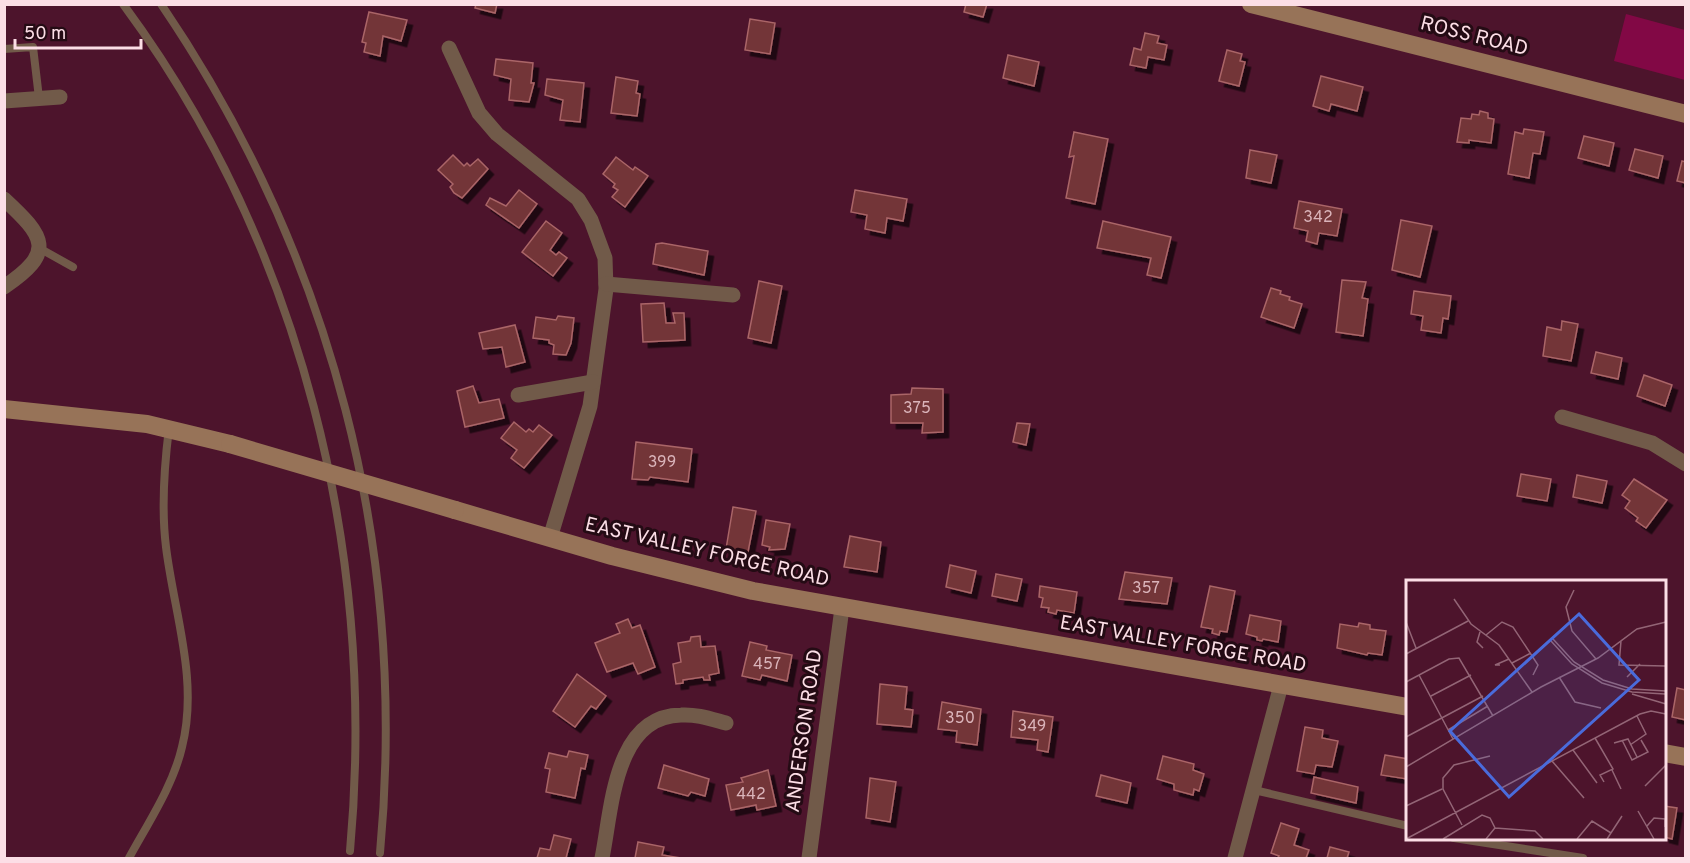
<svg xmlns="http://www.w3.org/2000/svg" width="1690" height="863" viewBox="0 0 1690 863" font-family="Overpass,sans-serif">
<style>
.green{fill:#820845}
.building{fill:#733437;stroke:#aa6567;stroke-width:1.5;filter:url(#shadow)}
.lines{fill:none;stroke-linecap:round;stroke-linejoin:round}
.lane{stroke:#715a49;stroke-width:8}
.street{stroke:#715a49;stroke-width:15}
.secondary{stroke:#977358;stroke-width:18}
.secondary-bridge{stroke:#977358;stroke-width:18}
.labels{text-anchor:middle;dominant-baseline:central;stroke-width:6;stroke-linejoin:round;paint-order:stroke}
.number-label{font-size:16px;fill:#dab4ba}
.street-label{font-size:20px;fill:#fcdee6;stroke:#240b14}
.inset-road{fill:none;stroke:#936576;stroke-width:1.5}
.view{fill:#4a6bdb;fill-opacity:0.15;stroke:#4a6bdb;stroke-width:3}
.inset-edge{fill:none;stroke:#fcdee6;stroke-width:3}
</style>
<defs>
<filter id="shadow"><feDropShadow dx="5.5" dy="5.5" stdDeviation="0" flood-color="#0009"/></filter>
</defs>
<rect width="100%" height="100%" fill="#4d142c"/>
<polygon class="green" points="1626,14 1685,30 1685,80 1614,61"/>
<g class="building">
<polygon points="476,4 497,4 495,13 475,8"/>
<polygon points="966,4 987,4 983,17 964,12"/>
<polygon points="369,12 407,20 401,41 383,36 380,56 364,52 366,43 362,42"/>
<polygon points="750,19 775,23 770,54 745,50"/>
<polygon points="1145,33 1159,36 1157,43 1167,45 1164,60 1148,57 1146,68 1130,65 1134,48 1141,50"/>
<polygon points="1227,50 1242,54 1240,61 1245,62 1239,86 1219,81"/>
<polygon points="1008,55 1039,62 1034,86 1003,78"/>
<polygon points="496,59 533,63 531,83 534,83 529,102 509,100 511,79 494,75"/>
<polygon points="1321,76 1363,87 1357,111 1331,104 1329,111 1313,106"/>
<polygon points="616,77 638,81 636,93 640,94 637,116 611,113"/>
<polygon points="547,79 584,83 580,122 560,120 563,100 545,95"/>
<polygon points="1480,111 1488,113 1488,118 1494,119 1491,143 1469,140 1469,143 1457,142 1461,118 1471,119 1472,114 1479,115"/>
<polygon points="1524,129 1544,132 1540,154 1533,153 1529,178 1508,174 1515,132 1523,134"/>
<polygon points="1074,132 1108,139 1095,204 1066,198 1074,156 1069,157"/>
<polygon points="1584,136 1614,143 1609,166 1578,158"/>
<polygon points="1635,149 1663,156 1658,178 1629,170"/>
<polygon points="1250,150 1277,155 1271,183 1246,178"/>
<polygon points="453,155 464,166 467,163 470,166 478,159 488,169 462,198 454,193 450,187 453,184 438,170"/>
<polygon points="616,157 633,170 635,167 648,176 625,207 612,197 618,190 613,187 615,184 603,174"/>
<polygon points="1682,161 1686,162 1686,183 1677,181"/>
<polygon points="519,190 537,204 519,228 486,205 490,198 506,206"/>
<polygon points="855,190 907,199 903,221 887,218 885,233 865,229 867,215 851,212"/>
<polygon points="1299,201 1342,209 1337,236 1319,233 1317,244 1306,241 1308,231 1294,228"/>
<polygon points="1401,220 1432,226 1420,277 1392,270"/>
<polygon points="546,221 562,233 550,250 556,255 559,252 567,258 553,276 522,252"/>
<polygon points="1103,221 1171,237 1161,278 1147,275 1151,258 1097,248"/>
<polygon points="662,243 708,251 704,275 653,264 656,244"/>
<polygon points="1342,280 1366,282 1362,298 1368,299 1363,336 1336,332"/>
<polygon points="759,281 782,286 771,343 748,338"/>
<polygon points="1271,288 1281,291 1280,294 1290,297 1289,300 1302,304 1294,328 1261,317"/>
<polygon points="1414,291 1451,296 1448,319 1443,318 1441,333 1421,330 1423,316 1411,314"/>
<polygon points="664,303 666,323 675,323 673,313 684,313 685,340 643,342 641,304"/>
<polygon points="558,316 574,318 571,343 566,355 553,354 554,345 549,343 549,340 533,338 536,317 556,320"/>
<polygon points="1562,321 1578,324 1571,361 1543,356 1547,327 1561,330"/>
<polygon points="515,325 525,362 506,367 502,347 483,349 479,333"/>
<polygon points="1596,352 1622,358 1618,379 1591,373"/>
<polygon points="1644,375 1672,385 1665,406 1637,396"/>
<polygon points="473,386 479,403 499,399 504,418 465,427 457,391"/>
<polygon points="912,388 943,389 943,432 922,433 923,423 891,423 891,395 911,394"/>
<polygon points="514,422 526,432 529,429 533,432 539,425 552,435 524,468 511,458 517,450 501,438"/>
<polygon points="1017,423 1030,424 1026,445 1013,442"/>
<polygon points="636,442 692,449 688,482 650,477 648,480 632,479"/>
<polygon points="1521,474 1551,479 1547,501 1517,496"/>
<polygon points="1577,475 1607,481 1602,503 1573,497"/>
<polygon points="1634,479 1667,500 1646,528 1636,521 1638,518 1625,508 1630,501 1622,495"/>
<polygon points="733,507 756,511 748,552 726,549"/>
<polygon points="766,520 790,524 785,549 769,550 770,547 762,545"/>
<polygon points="850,536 881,542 877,572 844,567"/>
<polygon points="950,565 976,571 971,593 946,587"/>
<polygon points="1125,572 1172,578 1167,604 1119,599"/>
<polygon points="996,574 1022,579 1017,601 992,596"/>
<polygon points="1040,586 1077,592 1074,613 1057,610 1056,614 1048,612 1049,608 1041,607 1043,598 1039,597"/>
<polygon points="1210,586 1235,591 1227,632 1220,631 1219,635 1212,633 1213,629 1201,627"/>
<polygon points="1250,615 1281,621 1278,642 1263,639 1262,641 1257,640 1257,637 1246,634"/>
<polygon points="628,619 632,628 640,625 655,667 638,674 633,663 607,672 595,643 620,633 616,624"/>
<polygon points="1359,623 1370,625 1370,629 1386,631 1382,655 1368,653 1367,655 1337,648 1340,624 1358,627"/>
<polygon points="700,636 701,647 715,646 719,673 709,675 710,680 704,680 703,677 683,680 683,683 676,684 673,664 681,662 678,643 690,641 691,637"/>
<polygon points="750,642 767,646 766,650 792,655 787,681 762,675 760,680 742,676"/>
<polygon points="577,674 606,696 596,709 591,706 575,727 553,711"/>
<polygon points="880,684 907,687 905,709 913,710 911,727 877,724"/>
<polygon points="1677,688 1686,690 1686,720 1672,717"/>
<polygon points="942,702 981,709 977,745 956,742 957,731 938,729"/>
<polygon points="1013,711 1053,717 1048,752 1037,750 1038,740 1011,737"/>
<polygon points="1305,727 1323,730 1322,738 1338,741 1332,767 1316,765 1314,774 1297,771"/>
<polygon points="569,751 588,755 585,769 581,768 575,798 546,792 550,769 545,768 549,753 567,757"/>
<polygon points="1385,755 1408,759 1407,779 1381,775"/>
<polygon points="1163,756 1194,764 1193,770 1204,774 1199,791 1194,789 1193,795 1174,790 1174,784 1157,779"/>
<polygon points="664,765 709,779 705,796 691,792 688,796 658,788"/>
<polygon points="768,770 776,806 757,810 756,805 731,810 726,785 743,782 741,778"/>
<polygon points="1101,775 1131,783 1127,803 1096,796"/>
<polygon points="1314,777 1358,787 1356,803 1311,793"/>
<polygon points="870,778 896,782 890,822 866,818"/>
<polygon points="1664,806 1677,808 1672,839 1664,837"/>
<polygon points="1281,823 1299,829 1294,845 1309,850 1306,858 1278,858 1279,856 1271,853"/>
<polygon points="554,835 571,839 566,858 537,858 540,848 550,850"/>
<polygon points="638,842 664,847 662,855 681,858 635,858"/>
<polygon points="1330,847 1349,852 1347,858 1327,858"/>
</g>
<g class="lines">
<g class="lane">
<path d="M123,4C302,246 377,554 350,851"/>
<path d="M161,4C333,257 408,550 380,853"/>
<polyline points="4,49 33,47 39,98"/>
<polyline points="39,248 73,267"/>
<polyline points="1254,790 1408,826"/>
<polyline points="1454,838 1583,858"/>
<path d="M129,858C148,823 173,786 182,747C199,680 174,613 166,547C161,507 164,468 169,428"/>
</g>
<g class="street">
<polyline points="449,48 479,113 497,134 578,199 591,220 605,258 606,289 590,406 550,538"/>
<polyline points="4,101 60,97"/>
<path d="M4,199C45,237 56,252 4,287"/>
<polyline points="606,284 733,295"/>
<polyline points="518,395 593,382"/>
<polyline points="1562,417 1652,443 1686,464"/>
<path d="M602,858C612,809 614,716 681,715C697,714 711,719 726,723"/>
<polyline points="809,858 842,608"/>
<polyline points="1235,858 1281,685"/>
</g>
<g class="secondary">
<polyline points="1251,4 1686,114"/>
<polyline points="4,409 147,424 230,444"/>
<polyline points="455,510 612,556 753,591 1408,707"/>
<polyline points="1664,753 1686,757"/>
</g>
<polyline class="secondary-bridge" points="230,444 455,510"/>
</g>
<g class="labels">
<g class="number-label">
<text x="1318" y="218">342</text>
<text x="917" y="409">375</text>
<text x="662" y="463">399</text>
<text x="1146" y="589">357</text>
<text x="767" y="665">457</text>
<text x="960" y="719">350</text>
<text x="1032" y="727">349</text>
<text x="751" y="795">442</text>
</g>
<g class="street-label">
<text transform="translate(1474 37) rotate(14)">ROSS ROAD</text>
<text transform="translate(707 553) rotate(13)">EAST VALLEY FORGE ROAD</text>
<text transform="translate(1183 645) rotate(10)">EAST VALLEY FORGE ROAD</text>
<text transform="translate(805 731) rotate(-82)">ANDERSON ROAD</text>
</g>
</g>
<g transform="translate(1406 580)">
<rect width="260" height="260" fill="#4d142c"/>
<path class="inset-road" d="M168,10L160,27L166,51L190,79M48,19L65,44L93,65L126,112M0,42L10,68M74,52L71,62L77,68M80,55L96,42L107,47L132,85L127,95M147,59L168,82L197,100L226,109L260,111M145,61L166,84L196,103L226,112L259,114M215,61L213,85L260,86M0,74L62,41M106,83L125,73M94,85H89L103,79M13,95L47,159M153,97L169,122L195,128M221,97L234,84M0,102L43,79L53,78L87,136M226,114L260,124M25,116L65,95M42,150L82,126M0,157L77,116M189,158L207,189L194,195L198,202M216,160L226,180L242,172L235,160M208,163L222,159L231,177M224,165L240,154L231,136M167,170L191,203M146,181L178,218M0,187L135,107L192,78L231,49L260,42M206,190L215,209M239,206L260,185M0,226L36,209M232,231L248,259M56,245L37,209V198L48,185L84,176M241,246L248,238L259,239V247M89,248L129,251L137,259M0,259L234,134L245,131L260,134M37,259L76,235L84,238L89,248L80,259M171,259L186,241L205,253M201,259L216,236"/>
<path class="view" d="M173,34L233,100L103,217L44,151Z"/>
<rect width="260" height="260" class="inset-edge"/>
</g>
<rect width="1690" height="863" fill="none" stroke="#fcdee6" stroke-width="12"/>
<path d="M15 39v9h126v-9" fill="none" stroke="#fcdee6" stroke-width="3"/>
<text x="24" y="39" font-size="18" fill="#fcdee6" stroke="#240b14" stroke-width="4.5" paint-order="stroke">50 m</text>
</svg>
